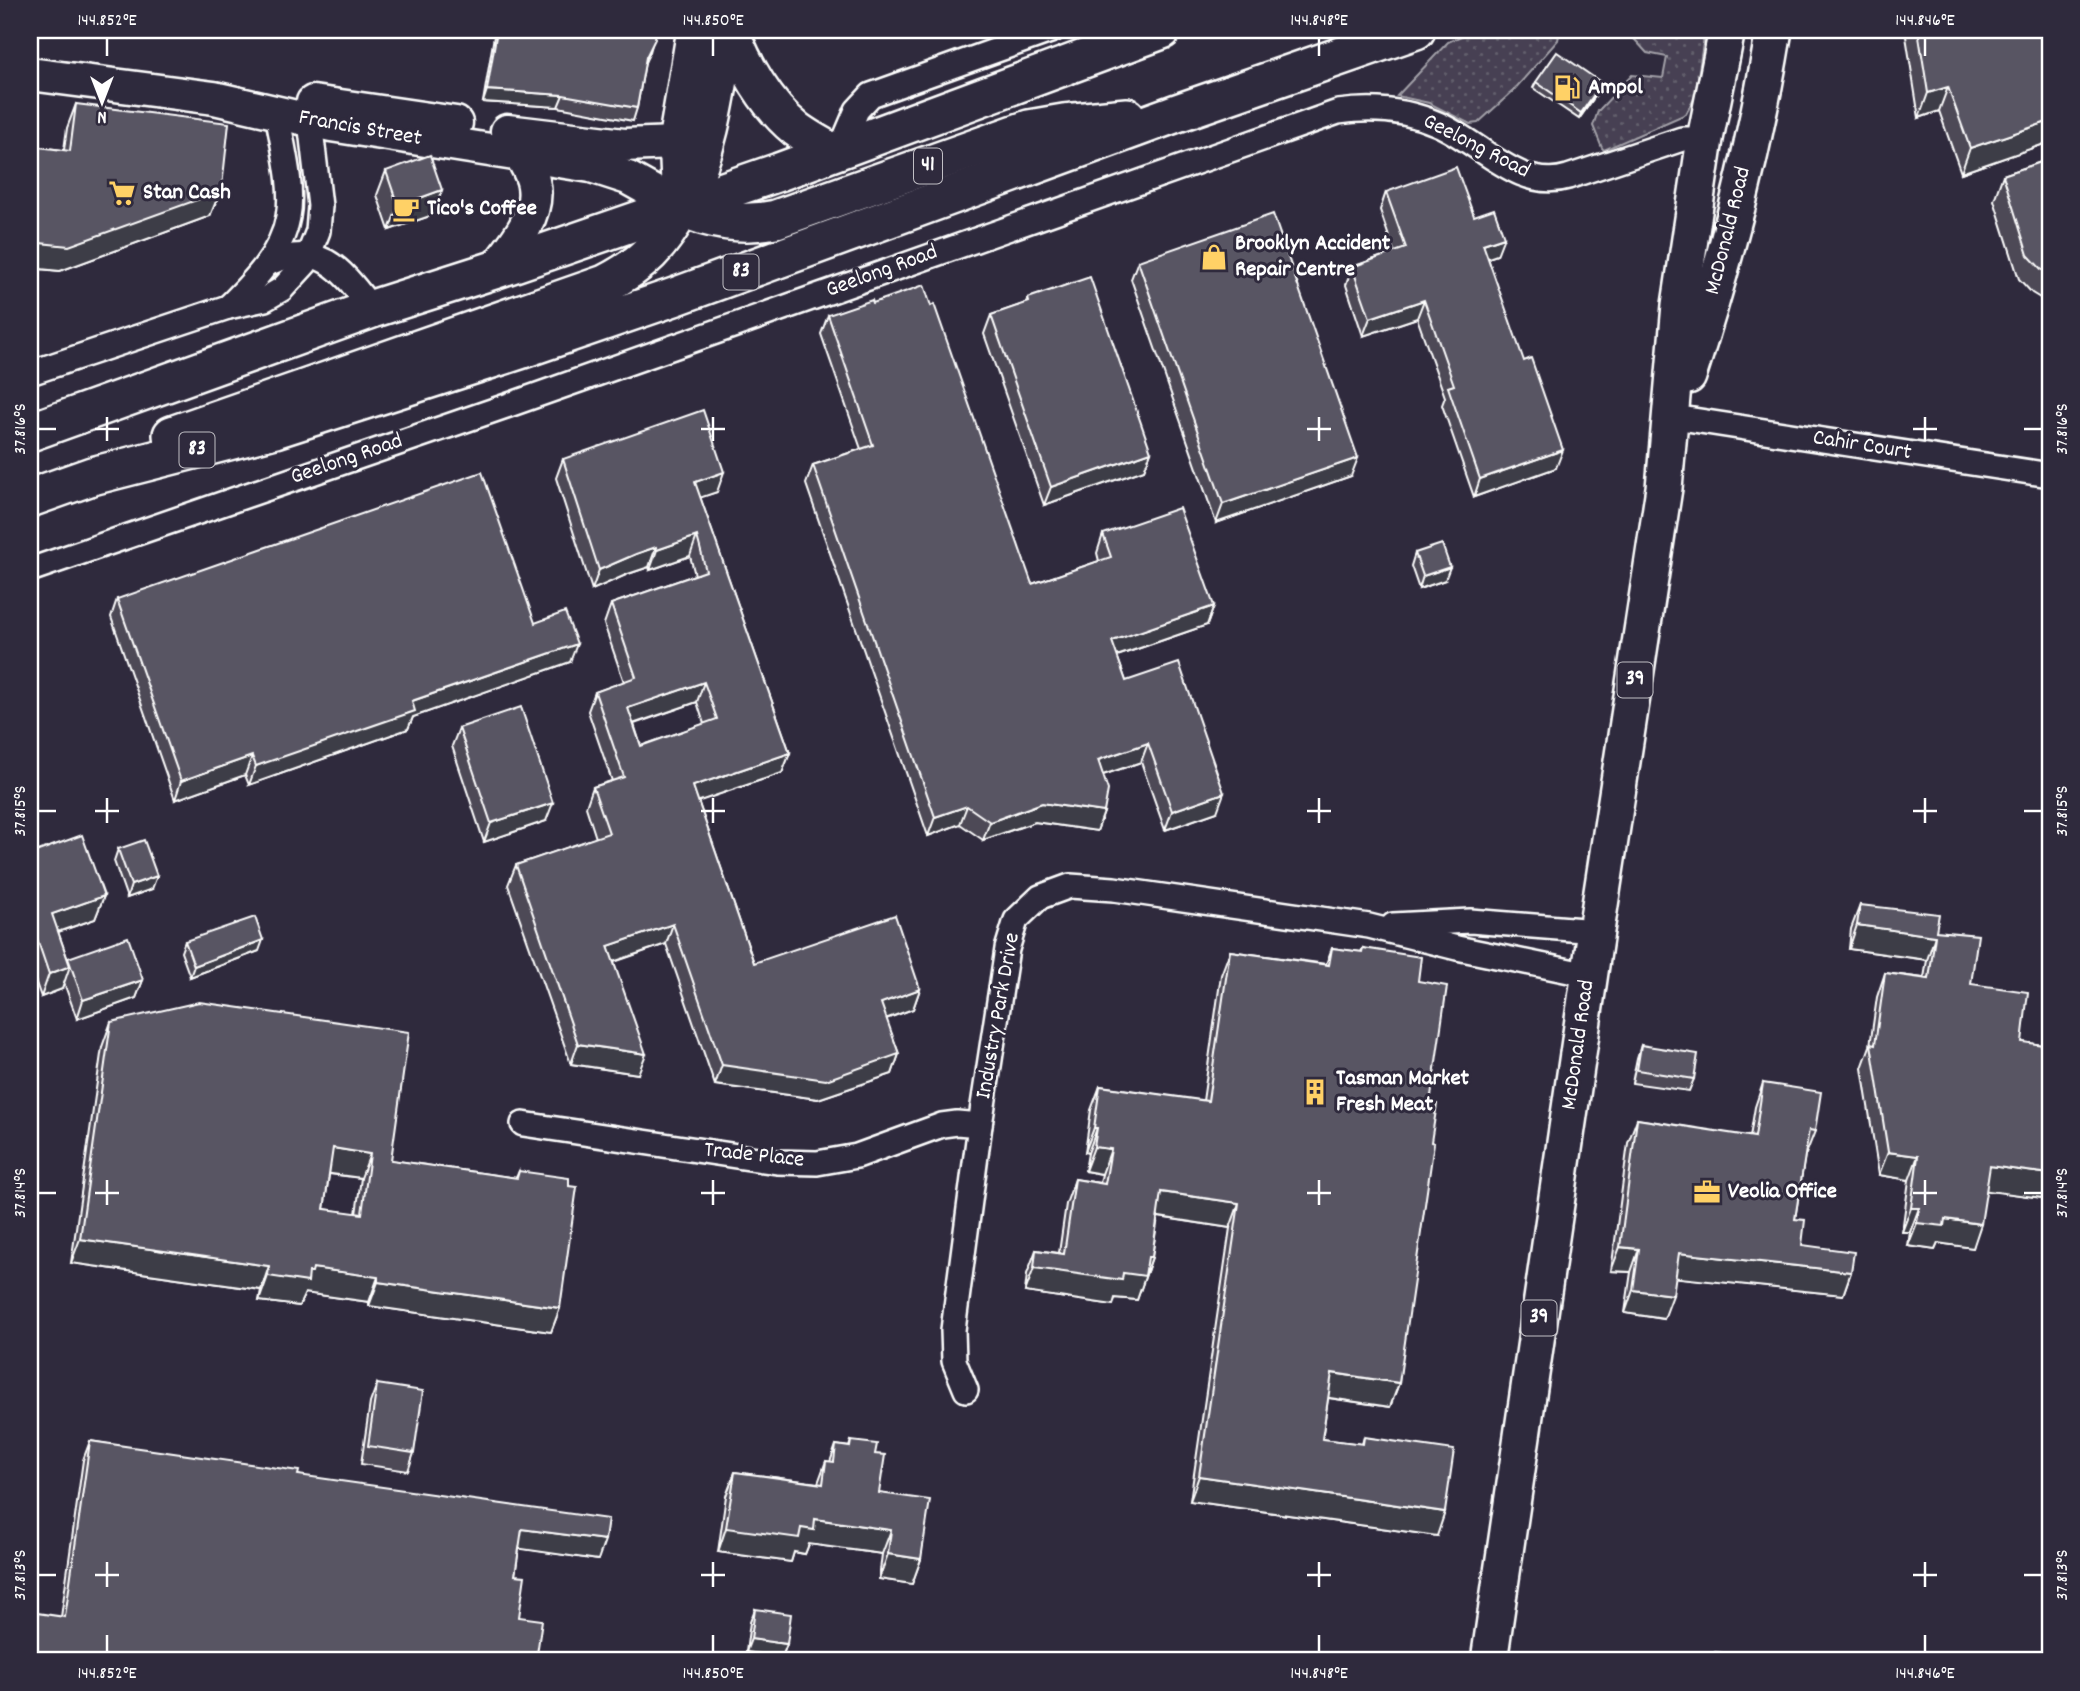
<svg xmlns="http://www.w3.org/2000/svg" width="2080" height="1691" viewBox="0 0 2080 1691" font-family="Dekko,sans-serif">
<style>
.grass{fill:url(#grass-dots);stroke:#a2a0a8;stroke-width:2}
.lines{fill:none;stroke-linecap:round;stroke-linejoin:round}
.minor-casing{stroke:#fff;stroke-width:28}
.secondary-casing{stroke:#fff;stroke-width:37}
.primary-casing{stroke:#fff;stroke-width:40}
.trunk-casing{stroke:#fff;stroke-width:42}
.minor{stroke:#2f2a3d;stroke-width:23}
.secondary{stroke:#2f2a3d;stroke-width:32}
.primary{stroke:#2f2a3d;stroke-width:35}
.trunk{stroke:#2f2a3d;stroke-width:37}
.wall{fill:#4d4956;stroke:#fff;stroke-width:2;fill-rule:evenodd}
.shaded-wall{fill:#3e3c46;stroke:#fff;stroke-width:2}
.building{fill:#595564;stroke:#fff;stroke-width:2;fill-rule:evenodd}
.ticks{fill:none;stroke:#fff;stroke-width:2.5}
.labels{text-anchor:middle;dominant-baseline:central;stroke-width:6;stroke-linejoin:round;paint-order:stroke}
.shield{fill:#2f2a3d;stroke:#c1bfc5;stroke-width:2}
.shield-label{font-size:21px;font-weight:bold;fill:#fff}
.poi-label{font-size:23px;font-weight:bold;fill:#fff;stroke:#2f2a3d;text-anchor:start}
.street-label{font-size:23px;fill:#fff;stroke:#2f2a3d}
.neatline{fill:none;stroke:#fff;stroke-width:2.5}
.ticks-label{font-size:18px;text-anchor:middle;fill:#fff}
</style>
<defs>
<pattern id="grass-dots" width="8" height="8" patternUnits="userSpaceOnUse" patternTransform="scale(1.75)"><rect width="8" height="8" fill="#464152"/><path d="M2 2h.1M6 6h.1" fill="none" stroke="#625e6c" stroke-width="1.8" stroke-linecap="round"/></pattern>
</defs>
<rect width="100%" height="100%" fill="#2f2a3d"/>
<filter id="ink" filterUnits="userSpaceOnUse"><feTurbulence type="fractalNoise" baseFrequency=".0143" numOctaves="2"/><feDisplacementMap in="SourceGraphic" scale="14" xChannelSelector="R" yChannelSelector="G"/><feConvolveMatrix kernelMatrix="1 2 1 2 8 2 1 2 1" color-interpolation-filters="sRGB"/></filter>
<g filter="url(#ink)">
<g class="grass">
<polygon points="1474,30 1560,30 1558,40 1513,91 1478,123 1470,124 1429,103 1397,96 1448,42"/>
<polygon points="1626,30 1705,30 1695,97 1686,114 1604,150 1602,148 1593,126 1598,111 1632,75 1663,78 1667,57 1647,53"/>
</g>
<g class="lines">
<g class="minor-casing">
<g id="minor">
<polyline points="840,150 857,110 871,95 1053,30"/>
<path d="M267,264C321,240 341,269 372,309"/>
<path d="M228,307C253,282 282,253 288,217C294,187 282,144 277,113"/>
<polyline points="30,373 228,307 265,299 282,289 305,264 318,231 320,206 310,121"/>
<polyline points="1674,417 2050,475"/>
<path d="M30,570L509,405L1338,112C1372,107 1407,110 1438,124C1480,142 1519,192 1568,177L1682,139H1705"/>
<polyline points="1393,925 1470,921 1596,931"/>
<polyline points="523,1124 777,1162 817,1163 857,1156 942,1125 957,1123 980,1125"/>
<polyline points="966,1390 954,1361 953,1330 980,1125 1007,949 1016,920 1040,897 1070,886 1114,889 1369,926 1457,948 1589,975"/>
</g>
</g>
<g class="secondary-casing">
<g id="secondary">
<polyline points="30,74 214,98 331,125 591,166 628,178 680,207"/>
<polyline points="313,102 456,123"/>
<polyline points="507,131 624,145 676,143"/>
<path d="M494,270C512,247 539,217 534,186C533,175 526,165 521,155"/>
</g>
</g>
<g class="primary-casing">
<g id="primary">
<path d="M731,30C743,64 767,106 796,129C808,138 821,145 834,152"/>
<polyline points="680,207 677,136 695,30"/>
<path d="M682,208C711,150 718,92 728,30"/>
<path d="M1688,376C1725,263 1755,147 1774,30"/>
<polyline points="1489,1661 1596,931 1664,488 1680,305 1705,139 1727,30"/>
</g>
</g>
<g class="trunk-casing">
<g id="trunk">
<path d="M680,207C712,221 742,226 776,219L1029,129L1064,123L1127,117"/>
<polyline points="30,432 372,309 494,270 779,172 1162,30"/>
<path d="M172,435L605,284C643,265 661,245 682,208"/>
<polyline points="30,498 92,476 275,429 520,350 674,297 1177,113 1416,30"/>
</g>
</g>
<use href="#minor" class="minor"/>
<use href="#secondary" class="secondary"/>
<use href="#primary" class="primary"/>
<use href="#trunk" class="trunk"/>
</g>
<g class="wall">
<polygon points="495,30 656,30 650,52 645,62 637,108 633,121 558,107 483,102"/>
<polygon points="1905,30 2050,30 2050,142 1961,173 1939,111 1919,118"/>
<polygon points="1536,82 1602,83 1600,89 1579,119 1533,88"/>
<polygon points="76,104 222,187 210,216 60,271 30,268 30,146 64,150 67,128"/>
<polygon points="2050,159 2050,304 2032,293 2019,279 1994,200 2003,175"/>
<polygon points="386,171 442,190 433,215 389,230 377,195"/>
<polygon points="1386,192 1474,216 1497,255 1488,258 1556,468 1474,497 1442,405 1445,397 1417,318 1363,336 1346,285 1352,267 1394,252 1380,210"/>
<polygon points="1138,261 1351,476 1216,523 1131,279"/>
<polygon points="1028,298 1151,452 1144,470 1044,505 984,334 991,315 1026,303"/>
<polygon points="828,315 1032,584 1099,561 1097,553 1103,534 1214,606 1207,625 1117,656 1126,681 1217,812 1165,830 1141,762 1103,775 1104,812 1097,831 1035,822 983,840 960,824 928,836 806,484 813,465 861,449 821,334"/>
<path d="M563,459L717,492L700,497L790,753L782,773L698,801L754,963L920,989L913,1009L886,1019L899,1054L892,1074L818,1099L715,1085L666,944L614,962L638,1074L571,1064L508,885L516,865L596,838L586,807L593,787L612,781L588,711L595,692L624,682L604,624L611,604L695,575L690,556L650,570L649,567L628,574L592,590L556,478ZM697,702L704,724L641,746L634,724Z"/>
<polygon points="1415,553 1445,580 1419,589 1411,566"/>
<polygon points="117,599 535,623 570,662 413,717 408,729 249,785 245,775 175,800 111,617"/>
<polygon points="459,728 546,821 484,842 452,746"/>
<polygon points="118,849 152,889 127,898 114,861"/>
<polygon points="30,854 104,896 95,919 58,932 68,960 68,958 143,980 136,998 77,1019 64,983 62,989 41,997 30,966"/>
<polygon points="1860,905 1936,931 1971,984 2022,1042 2050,1046 2050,1199 1986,1190 1973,1248 1938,1243 1935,1250 1908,1246 1910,1232 1902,1232 1909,1180 1879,1175 1862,1068 1870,1046 1877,997 1885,973 1924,978 1927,960 1849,949 1851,929"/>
<polygon points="185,941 259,951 190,977 181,952"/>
<polygon points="1332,948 1361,952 1363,948 1418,981 1430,1103 1399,1383 1390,1407 1328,1398 1322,1439 1362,1444 1364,1437 1437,1536 1190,1501 1230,1228 1158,1217 1152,1257 1137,1300 1115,1298 1113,1305 1025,1292 1027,1274 1036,1250 1059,1253 1066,1204 1075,1179 1100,1183 1102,1174 1085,1171 1088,1153 1085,1152 1091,1110 1100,1086 1203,1101 1221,975 1230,951 1326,964"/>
<path d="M111,1022L391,1160L516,1178L519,1171L560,1308L551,1332L369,1306V1302L305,1293L299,1306L259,1301L261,1290L71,1263L102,1047ZM329,1174L361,1178L356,1214L324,1209Z"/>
<polygon points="1641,1045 1694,1079 1689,1091 1632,1083 1637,1058"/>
<polygon points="1763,1083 1815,1131 1806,1154 1805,1154 1795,1219 1802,1245 1851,1272 1843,1295 1675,1277 1664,1319 1625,1313 1631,1272 1611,1271 1628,1143 1637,1119 1750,1137 1755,1107"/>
<polygon points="377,1384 414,1453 408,1471 361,1464 370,1403"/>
<polygon points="90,1441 298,1475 598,1560 519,1548 515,1575 519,1617 536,1661 61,1617 83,1460"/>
<polygon points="851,1441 875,1454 879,1493 921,1559 912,1584 879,1579 882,1554 809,1544 805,1554 794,1552 791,1562 718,1552 726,1496 735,1472 818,1483 826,1461 830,1462 836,1445 849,1447"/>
<polygon points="755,1609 787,1644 782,1657 746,1652 750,1622"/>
</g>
<g class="shaded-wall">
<polygon points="1602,83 1600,89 1579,119 1581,113"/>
<polygon points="1948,87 1939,111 1919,118 1928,93"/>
<polygon points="487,90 563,95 558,107 483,102"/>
<polygon points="2050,121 2050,142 1961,173 1970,148"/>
<polygon points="222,187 210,216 60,271 30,268 30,242"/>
<polygon points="442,190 433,215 389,230 398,206"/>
<polygon points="1504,237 1497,255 1477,262 1483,244"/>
<polygon points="1424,300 1417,318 1363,336 1370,318"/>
<polygon points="1563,450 1556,468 1474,497 1480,479"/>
<polygon points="1151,452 1144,470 1044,505 1051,487"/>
<polygon points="1358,458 1351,476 1216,523 1223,504"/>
<polygon points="724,472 717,492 688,502 695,482"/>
<polygon points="697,536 690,556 650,570 657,550"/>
<polygon points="656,547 649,567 628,574 592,590 599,570 636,554"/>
<polygon points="1450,567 1445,580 1419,589 1423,576"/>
<polygon points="1214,606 1207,625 1105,660 1112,641"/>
<polygon points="577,644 570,662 413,717 408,729 249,785 256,766 412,701"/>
<polygon points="704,682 697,702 621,728 628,708"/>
<polygon points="1148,743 1141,762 1091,779 1098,760"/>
<polygon points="790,753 782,773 685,806 693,786"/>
<polygon points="252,756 245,775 175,800 181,781"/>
<polygon points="1224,793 1217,812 1165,830 1172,811"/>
<polygon points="553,803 546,821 484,842 491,823"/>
<polygon points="1042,803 1104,812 1097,831 1035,822 983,840 990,822"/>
<polygon points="967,806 960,824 928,836 935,817"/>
<polygon points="157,876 152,889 127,898 131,885"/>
<polygon points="104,896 95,919 43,937 52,914"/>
<polygon points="673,924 666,944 601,966 608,946"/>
<polygon points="1857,925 1935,936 1927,960 1849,949"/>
<polygon points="263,940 259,951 190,977 194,966"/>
<polygon points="70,966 62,989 41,997 49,974"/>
<polygon points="143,980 136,998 77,1019 83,1000"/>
<polygon points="920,989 913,1009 874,1023 881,1003"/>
<polygon points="578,1044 646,1054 638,1074 571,1064"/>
<polygon points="899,1054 892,1074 818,1099 715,1085 722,1065"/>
<polygon points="1094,1128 1097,1128 1088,1153 1085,1152"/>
<polygon points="1094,1147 1111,1149 1102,1174 1085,1171"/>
<polygon points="333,1148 370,1154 361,1178 324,1173"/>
<polygon points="1888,1152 1918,1156 1909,1180 1879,1175"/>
<polygon points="1990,1166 2050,1174 2050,1199 1981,1190"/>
<polygon points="1161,1192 1239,1203 1230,1228 1153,1216"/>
<polygon points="1911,1208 1919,1208 1910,1232 1902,1232"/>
<polygon points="1945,1219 1981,1224 1973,1248 1938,1243 1935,1250 1908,1246 1917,1223"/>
<polygon points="80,1239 269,1266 261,1290 71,1263"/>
<polygon points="1620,1247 1639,1249 1631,1272 1611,1271"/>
<polygon points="1679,1253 1851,1272 1843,1295 1670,1277"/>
<polygon points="1148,1257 1152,1257 1137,1300 1115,1298 1113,1305 1025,1292 1034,1268 1123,1273"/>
<polygon points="313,1268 378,1277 369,1302 305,1293 299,1306 259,1301 268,1276 309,1272"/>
<polygon points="378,1282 560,1308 551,1332 369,1306"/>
<polygon points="1633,1290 1673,1295 1664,1319 1625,1313"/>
<polygon points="1332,1373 1399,1383 1390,1407 1323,1397"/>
<polygon points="1199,1476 1445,1512 1437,1536 1190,1501"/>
<polygon points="815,1519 891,1530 882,1554 809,1544 805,1554 794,1552 791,1562 718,1552 726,1528"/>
<polygon points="522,1529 605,1540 598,1560 515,1548"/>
<polygon points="888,1554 921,1559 912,1584 879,1579"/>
<polygon points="751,1639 787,1644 782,1657 746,1652"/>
</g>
<g class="building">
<polygon points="497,30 656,30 655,39 646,57 637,108 563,95 487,90"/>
<polygon points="1918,30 2050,30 2050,121 1970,148 1948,87 1928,93"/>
<polygon points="1557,52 1602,83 1581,113 1536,82"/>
<polygon points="76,104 229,123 222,187 219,192 69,246 30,242 30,146 70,151"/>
<polygon points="430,155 442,190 398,206 386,171"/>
<polygon points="2050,159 2050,274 2041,269 2028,255 2003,175"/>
<polygon points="1456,167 1474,216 1494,209 1504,237 1483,244 1524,361 1531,358 1563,450 1480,479 1448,387 1454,385 1424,300 1370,318 1352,267 1406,248 1386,192"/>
<polygon points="1273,214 1358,458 1223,504 1138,261"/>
<polygon points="1090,277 1151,452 1051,487 991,315 1029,302 1028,298"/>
<polygon points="924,285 931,306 934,304 1032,584 1111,557 1103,534 1179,508 1214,606 1112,641 1126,681 1179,663 1224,793 1172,811 1148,743 1098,760 1108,790 1104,812 1042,803 990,822 967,806 935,817 813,465 873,445 828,315 872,300 873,303"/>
<path d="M703,410L724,472L695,482L790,753L693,786L754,963L895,915L920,989L881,1003L899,1054L826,1080L722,1065L673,924L608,946L646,1054L578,1044L516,865L609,833L593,787L624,777L595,692L636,677L611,604L706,571L697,536L657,550L656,547L636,554L599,570L563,459ZM704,682L717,719L641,746L628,708Z"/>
<polygon points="482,472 535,623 565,612 577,644 412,701 415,711 256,766 252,756 181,781 117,599"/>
<polygon points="1442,544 1450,567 1423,576 1415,553"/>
<polygon points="521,707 553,803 491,823 459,728"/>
<polygon points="82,835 104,896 52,914 70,966 49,974 31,921 30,922 30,854"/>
<polygon points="144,840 157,876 131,885 118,849"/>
<polygon points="1860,905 1939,914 1936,931 1978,935 1971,984 2028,992 2022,1042 2050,1046 2050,1174 1990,1166 1981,1224 1945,1219 1944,1226 1917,1223 1919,1208 1911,1208 1918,1156 1888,1152 1871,1044 1875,1045 1885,973 1929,979 1935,936 1857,925"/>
<polygon points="255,917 263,940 194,966 185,941"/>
<polygon points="128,937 143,980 83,1000 68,958"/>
<polygon points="1332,948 1362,952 1363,948 1421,957 1418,981 1447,986 1430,1103 1437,1104 1431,1142 1434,1143 1399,1383 1332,1373 1322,1439 1363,1444 1364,1437 1454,1450 1445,1512 1199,1476 1239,1203 1161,1192 1152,1257 1148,1257 1145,1276 1123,1273 1122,1280 1034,1268 1036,1250 1064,1254 1075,1179 1105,1184 1111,1149 1094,1147 1097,1128 1094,1128 1100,1086 1208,1101 1230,951 1329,965"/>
<path d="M199,1002L409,1032L391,1160L517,1178L519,1171L569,1178V1186L577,1187L560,1308L378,1282V1277L313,1268L312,1272H309L308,1282L268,1276L269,1266L80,1239L111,1022ZM333,1148L370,1154L362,1214L324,1209Z"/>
<polygon points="1641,1045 1698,1054 1694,1079 1637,1070"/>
<polygon points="1763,1083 1821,1092 1815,1131 1809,1130 1795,1219 1805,1220 1802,1245 1854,1252 1851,1272 1679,1253 1673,1295 1633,1290 1639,1249 1620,1247 1637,1119 1755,1137"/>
<polygon points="377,1384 423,1391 414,1453 368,1446"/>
<polygon points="90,1441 299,1471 298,1475 608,1519 605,1540 522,1529 515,1575 525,1576 519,1617 542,1620 536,1661 30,1661 30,1612 65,1617"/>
<polygon points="851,1441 877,1444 875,1454 885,1455 879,1493 930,1500 921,1559 888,1554 891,1530 815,1519 814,1530 801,1528 799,1538 726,1528 735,1472 823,1484 826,1461 834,1462 836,1445 850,1447"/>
<polygon points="755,1609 791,1614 787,1644 751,1639"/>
<polygon points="1715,1652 1785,1661 1714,1661"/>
</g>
</g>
<path class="ticks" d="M107,38V56M713,38V56M1319,38V56M1925,38V56M107,417V441M713,417V441M1319,417V441M1925,417V441M38,429H56M95,429H119M701,429H725M1307,429H1331M1913,429H1937M2024,429H2042M107,798V823M713,798V823M1319,798V823M1925,798V823M38,811H56M95,811H119M701,811H725M1307,811H1331M1913,811H1937M2024,811H2042M107,1180V1205M713,1180V1205M1319,1180V1205M1925,1180V1205M38,1193H56M95,1193H119M701,1193H725M1307,1193H1331M1913,1193H1937M2024,1193H2042M107,1562V1587M713,1562V1587M1319,1562V1587M1925,1562V1587M38,1575H56M95,1575H119M701,1575H725M1307,1575H1331M1913,1575H1937M2024,1575H2042M107,1635V1652M713,1635V1652M1319,1635V1652M1925,1635V1652"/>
<defs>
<g id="fuel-bare" transform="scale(2.1)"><path d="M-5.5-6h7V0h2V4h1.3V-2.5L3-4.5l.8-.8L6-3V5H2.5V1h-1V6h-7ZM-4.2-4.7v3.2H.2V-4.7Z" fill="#ffd166" stroke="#2f2a3d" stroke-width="2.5" paint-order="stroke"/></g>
<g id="supermarket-bare" transform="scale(2.1)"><path d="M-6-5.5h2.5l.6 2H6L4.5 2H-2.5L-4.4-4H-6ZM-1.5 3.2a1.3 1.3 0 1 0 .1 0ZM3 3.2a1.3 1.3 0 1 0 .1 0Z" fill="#ffd166" stroke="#2f2a3d" stroke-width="2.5" paint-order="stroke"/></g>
<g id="cafe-bare" transform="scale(2.1)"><path d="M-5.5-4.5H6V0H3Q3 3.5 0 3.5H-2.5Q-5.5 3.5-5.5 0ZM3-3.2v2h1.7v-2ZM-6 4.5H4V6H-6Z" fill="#ffd166" stroke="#2f2a3d" stroke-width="2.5" paint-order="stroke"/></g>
<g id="shop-bare" transform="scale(2.1)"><path d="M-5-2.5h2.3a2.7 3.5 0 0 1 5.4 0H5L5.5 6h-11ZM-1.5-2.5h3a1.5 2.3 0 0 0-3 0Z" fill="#ffd166" stroke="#2f2a3d" stroke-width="2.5" paint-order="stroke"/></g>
<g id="building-bare" transform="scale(2.1)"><path d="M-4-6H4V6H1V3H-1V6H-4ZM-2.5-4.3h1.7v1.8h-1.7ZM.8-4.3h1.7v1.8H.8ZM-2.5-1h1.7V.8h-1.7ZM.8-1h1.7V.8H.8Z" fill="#ffd166" stroke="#2f2a3d" stroke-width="2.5" paint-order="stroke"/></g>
<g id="office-bare" transform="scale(2.1)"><path d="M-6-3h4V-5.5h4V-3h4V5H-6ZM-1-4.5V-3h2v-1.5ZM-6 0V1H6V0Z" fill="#ffd166" stroke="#2f2a3d" stroke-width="2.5" paint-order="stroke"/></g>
</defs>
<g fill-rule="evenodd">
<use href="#fuel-bare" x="1567" y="88"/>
<use href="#supermarket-bare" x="122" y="193"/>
<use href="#cafe-bare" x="406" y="209"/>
<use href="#shop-bare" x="1214" y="257"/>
<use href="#building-bare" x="1315" y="1092"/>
<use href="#office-bare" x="1707" y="1192"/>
</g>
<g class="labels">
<g class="shield">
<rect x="914" y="148.5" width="28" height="35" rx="5"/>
<rect x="723.5" y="254.5" width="35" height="35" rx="5"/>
<rect x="179.5" y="432.5" width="35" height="35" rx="5"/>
<rect x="1617.5" y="662.5" width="35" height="35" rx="5"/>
<rect x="1521.5" y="1300.5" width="35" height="35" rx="5"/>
</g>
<g class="shield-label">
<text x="928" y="166">41</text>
<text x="741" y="272">83</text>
<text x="197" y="450">83</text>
<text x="1635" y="680">39</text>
<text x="1539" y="1318">39</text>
</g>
<g class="poi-label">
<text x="1588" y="88">Ampol</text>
<text x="143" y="193">Stan Cash</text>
<text x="427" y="209">Tico's Coffee</text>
<text x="1235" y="244">Brooklyn Accident<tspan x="1235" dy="26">Repair Centre</tspan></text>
<text x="1336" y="1079">Tasman Market<tspan x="1336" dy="26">Fresh Meat</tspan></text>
<text x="1728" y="1192">Veolia Office</text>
</g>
<g class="street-label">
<text transform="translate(360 129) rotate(10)">Francis Street</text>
<text transform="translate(1476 147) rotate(27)">Geelong Road</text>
<text transform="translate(1729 231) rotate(-76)">McDonald Road</text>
<text transform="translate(882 272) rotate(-20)">Geelong Road</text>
<text transform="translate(1862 446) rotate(9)">Cahir Court</text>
<text transform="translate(347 460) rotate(-19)">Geelong Road</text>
<text transform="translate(999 1016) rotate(-80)">Industry Park Drive</text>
<text transform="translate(1579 1045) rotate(-82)">McDonald Road</text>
<text transform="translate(754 1156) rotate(6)">Trade Place</text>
</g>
</g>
<rect width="2080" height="1691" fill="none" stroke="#2f2a3d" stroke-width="77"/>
<g transform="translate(102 102) rotate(180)" stroke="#2f2a3d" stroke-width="5" paint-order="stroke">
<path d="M0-5L12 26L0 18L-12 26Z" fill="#ffffff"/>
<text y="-10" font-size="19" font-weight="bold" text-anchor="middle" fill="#ffffff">N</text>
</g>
<rect x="38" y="38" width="2004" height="1614" class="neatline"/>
<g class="ticks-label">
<text x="107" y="25">144.852°E</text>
<text x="713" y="25">144.850°E</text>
<text x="1319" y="25">144.848°E</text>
<text x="1925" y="25">144.846°E</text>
<text transform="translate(2061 429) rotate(-90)" y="6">37.816°S</text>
<text transform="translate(19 429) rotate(-90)" y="6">37.816°S</text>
<text transform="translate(2061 811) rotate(-90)" y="6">37.815°S</text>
<text transform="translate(19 811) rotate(-90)" y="6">37.815°S</text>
<text transform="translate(2061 1193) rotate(-90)" y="6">37.814°S</text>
<text transform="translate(19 1193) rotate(-90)" y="6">37.814°S</text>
<text transform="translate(2061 1575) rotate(-90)" y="6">37.813°S</text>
<text transform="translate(19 1575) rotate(-90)" y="6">37.813°S</text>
<text x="107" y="1678">144.852°E</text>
<text x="713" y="1678">144.850°E</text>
<text x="1319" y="1678">144.848°E</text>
<text x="1925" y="1678">144.846°E</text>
</g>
</svg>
